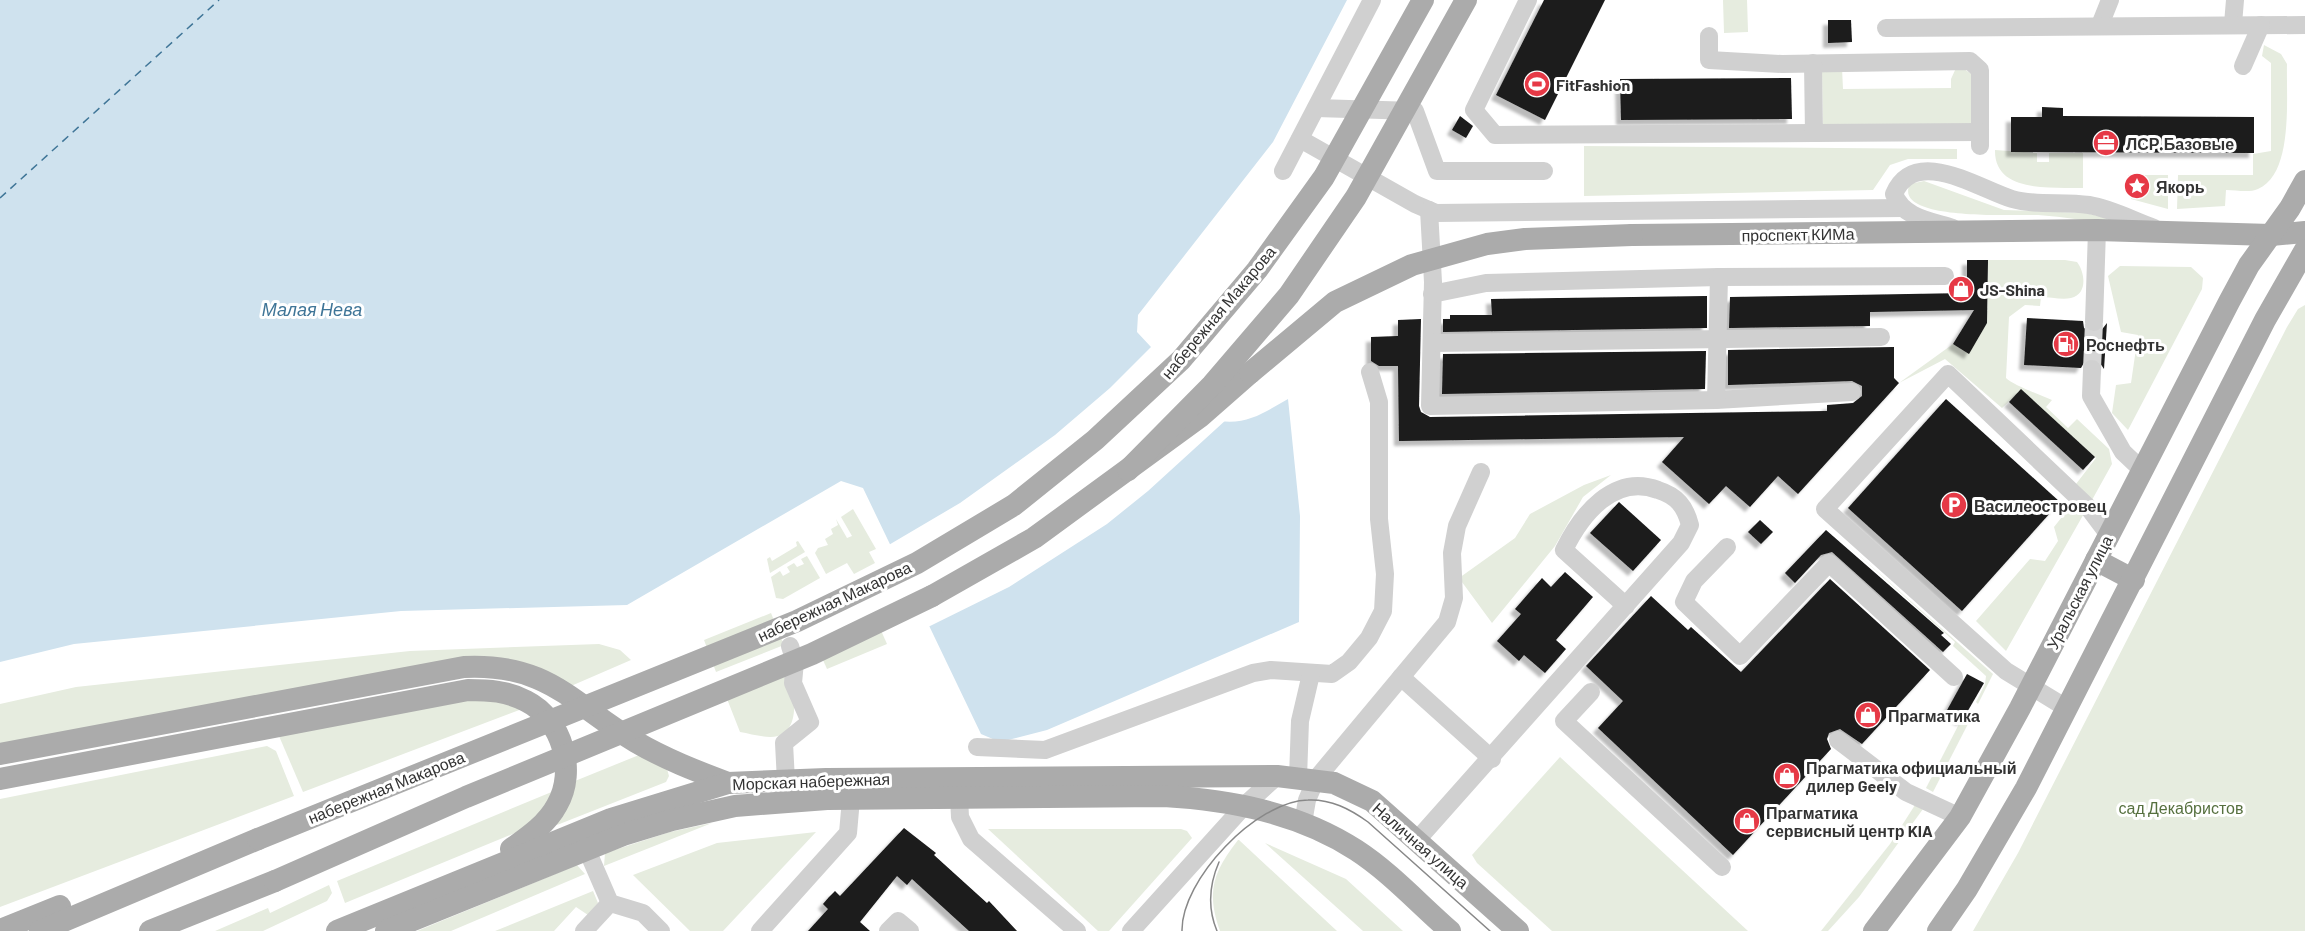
<svg xmlns="http://www.w3.org/2000/svg" width="2305" height="931" viewBox="0 0 2305 931" font-family="Barlow,sans-serif">
<style>
.green{fill:#e6ecdf}
.water{fill:#cfe2ee}
.pier{fill:#fff}
.lines{fill:none;stroke-linecap:round;stroke-linejoin:round}
.ferry{stroke:#3f7597;stroke-width:1.5;stroke-dasharray:8 6;stroke-linecap:butt}
.building{fill:#1a1a1a;filter:url(#shadow)}
.minor-tunnel{stroke:#d6d6d6;stroke-width:18;stroke-dasharray:18 9;stroke-linecap:butt}
.minor{stroke:#d0d0d0;stroke-width:18}
.major{stroke:#ababab;stroke-width:22}
.tram{stroke:#888;stroke-width:1.5}
.major-bridge{stroke:#ababab;stroke-width:22}
.labels{text-anchor:middle;dominant-baseline:central;stroke-width:6;stroke-linejoin:round;paint-order:stroke}
.poi-label{font-size:16px;font-weight:bold;fill:#333;stroke:#fff;text-anchor:start}
.street-label{font-size:16px;fill:#333;stroke:#fff}
.park-label{font-size:16px;fill:#56703f;stroke:#fff}
.water-label{font-size:18px;font-style:italic;fill:#3f7597;stroke:#fff}
</style>
<defs>
<filter id="shadow"><feDropShadow dx="-5" dy="5" stdDeviation="1.5" flood-color="#0004"/></filter>
</defs>
<rect width="100%" height="100%" fill="#fff"/>
<g class="green">
<polygon points="1723,0 1747,0 1748,32 1724,33"/>
<path d="M2264,45L2281,54L2287,64C2286,96 2294,174 2258,189C2249,193 2236,190 2226,190L2225,206L2177,209L2178,175H2253V154L2271,151V63L2262,56Z"/>
<polygon points="1842,68 1843,89 1951,88 1951,79 1956,68 1964,69 1973,75 1979,129 1823,127 1822,71"/>
<polygon points="1584,146 1957,149 1957,159 1908,159 1890,165 1873,190 1584,196"/>
<path d="M1995,150L2037,153V162H2049V153H2083V188C2053,187 1994,194 1995,150Z"/>
<polygon points="2131,175 2168,175 2168,209 2131,199"/>
<path d="M1924,181L2004,210L2085,213L2116,220V224C2090,221 2064,217 2038,215C2019,214 1891,222 1910,184Z"/>
<path d="M1988,260H2065L2077,262C2085,272 2088,294 2071,298C2062,300 2050,297 2041,297L2040,306L2025,305L2009,317L2006,378C2013,385 2040,395 2052,400L2046,407L2068,428L2077,419L2109,449L2112,464L2092,500L2076,484L2096,458L2021,390L2002,408L1945,359L1899,383L1953,344L1969,353L1987,322Z"/>
<polygon points="2120,266 2191,267 2203,278 2202,289 2128,430 2112,413 2116,385 2131,383 2138,335 2121,332 2108,276"/>
<polygon points="2305,305 2305,931 1973,931 2018,853 2287,327 2298,309"/>
<polygon points="1611,475 1583,497 1555,546 1492,623 1459,578 1515,538 1530,514 1584,485"/>
<polygon points="2073,503 2086,510 2006,651 1976,621 2030,559 2045,561 2058,541 2054,527"/>
<polygon points="853,509 876,549 869,552 875,563 854,574 847,563 826,574 815,553 818,548 828,545 825,539 833,534 831,529 838,525 836,519 847,538 852,536 841,517"/>
<polygon points="798,541 805,552 770,573 767,559 770,557 772,561 797,546 796,542"/>
<polygon points="1844,542 1993,674 1978,704 1976,702 1985,684 1986,676 1953,646 1955,642"/>
<polygon points="807,556 820,578 783,599 776,598 771,577 780,571 783,576 790,572 787,567 794,563 797,567 804,564 801,559"/>
<polygon points="771,613 784,645 716,672 704,640"/>
<polygon points="875,617 887,644 827,669 815,642"/>
<polygon points="599,644 620,650 631,660 571,686 523,664 0,744 0,704 76,687 410,651"/>
<path d="M787,653C790,676 806,727 778,736C767,739 752,734 740,732L720,681Z"/>
<polygon points="489,698 522,709 303,792 279,736 469,699"/>
<polygon points="1966,717 1970,720 1933,792 1926,788 1959,724"/>
<polygon points="267,746 276,751 294,796 0,907 0,799"/>
<polygon points="639,755 667,769 669,776 666,782 557,825 575,781"/>
<polygon points="1560,757 1748,931 1552,931 1477,863 1472,855"/>
<polygon points="554,791 545,807 520,831 345,903 337,881"/>
<polygon points="1915,805 1923,809 1859,897 1828,931 1821,931 1890,844"/>
<polygon points="712,823 604,866 605,853 670,832"/>
<polygon points="988,829 1181,829 1187,831 1192,838 1109,931 1098,931"/>
<polygon points="816,832 723,931 690,931 633,875 717,843"/>
<path d="M1238,840H1239L1337,931H1220C1206,892 1213,872 1238,840Z"/>
<polygon points="1265,843 1346,879 1403,931 1363,931"/>
<polygon points="577,865 585,874 451,931 417,931"/>
<polygon points="329,885 332,893 327,901 263,931 215,931 268,908 270,913"/>
<polygon points="593,891 598,903 588,915 576,907 554,931 495,931"/>
</g>
<path class="water" d="M0,0H1347L1273,142L1138,315L1137,332L1220,421C1247,425 1265,412 1288,399L1300,516L1299,622L1047,730L1000,742L981,734L863,488L841,481L627,605L401,611L74,644L0,662Z"/>
<polygon class="pier" points="1153,345 1221,418 1227,419 1148,491 1107,524 1009,587 926,628 887,546 960,503 1055,435 1110,388"/>
<g class="lines">
<polyline class="ferry" points="0,198 219,0"/>
</g>
<g class="building">
<polygon points="1544,0 1605,0 1545,120 1496,95"/>
<polygon points="1828,20 1851,20 1852,42 1828,43"/>
<polygon points="1791,78 1792,119 1621,120 1620,79"/>
<polygon points="2042,107 2063,108 2063,116 2254,117 2254,153 2011,152 2011,117 2042,117"/>
<polygon points="1460,116 1473,126 1466,138 1452,130"/>
<polygon points="1967,260 1988,260 1987,323 1969,354 1953,344 1974,310 1870,312 1870,326 1729,328 1730,297 1967,293"/>
<polygon points="1707,296 1707,328 1443,332 1443,319 1450,319 1450,315 1492,315 1491,299"/>
<polygon points="2027,318 2083,321 2084,328 2093,333 2100,332 2107,323 2104,369 2098,360 2093,358 2086,359 2081,368 2024,365"/>
<polygon points="1421,319 1419,406 1421,412 1430,417 1827,411 1827,405 1853,403 1862,396 1862,386 1852,381 1728,385 1728,350 1894,347 1894,378 1899,383 1798,494 1778,476 1750,507 1726,486 1709,504 1662,462 1684,437 1399,441 1398,366 1379,366 1371,361 1371,337 1398,336 1398,320"/>
<polygon points="1706,351 1705,389 1442,394 1443,354"/>
<polygon points="2021,389 2095,457 2083,470 2009,402"/>
<polygon points="1946,399 2060,502 1962,611 1848,508"/>
<polygon points="1619,502 1661,540 1633,571 1590,533"/>
<polygon points="1760,520 1773,532 1761,544 1748,532"/>
<polygon points="1826,530 1944,633 1941,635 1951,644 1943,652 1832,552 1821,555 1795,583 1785,573"/>
<polygon points="1565,572 1593,597 1556,640 1566,649 1545,673 1524,655 1519,661 1497,641 1521,614 1515,609 1542,578 1551,587"/>
<polygon points="1830,579 1930,670 1862,744 1840,729 1829,733 1827,739 1831,749 1733,855 1598,728 1623,701 1586,666 1651,596 1688,630 1691,627 1741,672"/>
<polygon points="1967,674 1984,683 1962,721 1946,712"/>
<polygon points="904,828 936,853 934,855 987,903 989,901 1017,931 969,931 912,879 907,885 897,876 860,922 870,931 808,931 828,909 823,904 829,897 835,891 840,896"/>
</g>
<g class="lines">
<polyline class="minor-tunnel" points="2092,369 2094,322"/>
<g class="minor">
<polyline points="1528,0 1474,110 1495,135 1814,133"/>
<polyline points="2233,24 2235,0"/>
<polyline points="2100,25 2110,0"/>
<polyline points="1886,28 2305,25"/>
<polyline points="1709,36 1709,60 1782,64 1970,61 1980,70 1980,146"/>
<polyline points="1813,63 1814,133 1980,132"/>
<polyline points="2243,66 2261,25"/>
<polyline points="1316,108 1415,111 1437,171 1544,171"/>
<polyline points="1300,139 1415,204 1436,213 1903,208"/>
<polyline points="1283,171 1372,0"/>
<polyline points="1429,210 1433,282 1430,406 1716,400 1852,392"/>
<path d="M1953,228C1931,221 1903,218 1894,194C1915,145 1979,189 2012,199C2036,206 2064,201 2089,205C2112,209 2132,220 2154,228"/>
<polyline points="1432,294 1486,283 1719,277 1945,276"/>
<polyline points="2094,322 2097,230"/>
<polyline points="1432,343 1881,337"/>
<polyline points="2092,369 2091,396 2123,452 2142,470"/>
<polyline points="1716,400 1719,277"/>
<polyline points="1727,547 1694,581 1684,602 1740,656 1829,563 1954,677"/>
<polyline points="1401,677 1492,759"/>
<polyline points="1591,692 1564,721 1722,867"/>
<polyline points="2068,709 2006,671 1825,509 1948,374 2088,507 2109,535"/>
<polyline points="1838,740 1906,792 1960,817"/>
<polyline points="977,747 1045,750 1253,673 1271,670 1332,674 1349,662 1369,638 1383,611 1385,574 1379,519 1379,402 1370,372"/>
<polyline points="1298,778 1300,721 1311,674"/>
<polyline points="786,781 784,743 810,722 793,683 795,662 790,646"/>
<polyline points="959,797 960,817 971,839 1077,931"/>
<polyline points="1303,823 1307,800 1316,779 1447,622 1454,598 1452,553 1457,526 1481,472"/>
<path d="M1417,840L1681,543L1690,525C1685,506 1677,496 1658,490C1614,473 1581,515 1564,550L1626,606"/>
<polyline points="587,850 610,903 643,913 661,931"/>
<polyline points="584,931 610,903"/>
<polyline points="760,931 848,833 851,799"/>
<polyline points="888,931 898,921 910,931"/>
<polyline points="1131,931 1245,805 1277,776"/>
</g>
<g class="major">
<polyline points="1632,235 2097,230 2271,235 2305,232"/>
<polyline points="2096,560 2134,580"/>
<polyline points="932,596 1034,538 1201,416 1250,373"/>
<path d="M0,754L464,667C548,663 571,703 636,742C665,759 696,771 728,783"/>
<path d="M0,779L468,690C489,690 507,691 526,701C562,719 577,771 557,805C547,824 528,837 511,849"/>
<polyline points="0,930 60,906"/>
<polyline points="40,931 258,839"/>
<polyline points="150,931 275,881"/>
<polyline points="337,931 611,819 728,783 826,779 1277,776 1334,783 1372,801 1518,931"/>
<path d="M386,931L623,835L672,820L735,806L827,799L1164,796C1231,800 1299,813 1356,850C1390,872 1419,904 1450,931"/>
<polyline points="1874,931 1960,817 2020,708 2229,302 2249,265 2290,208 2305,181"/>
<polyline points="1938,931 1967,889 2026,788 2265,320 2305,250"/>
</g>
<g class="tram">
<path d="M1182,931C1181,880 1256,801 1308,800C1331,799 1350,809 1368,822L1490,931"/>
<path d="M1217,931C1207,907 1209,885 1219,862"/>
</g>
<g class="major-bridge">
<polyline points="1250,373 1335,302 1412,265 1487,244 1525,239 1632,235"/>
<polyline points="1128,470 1212,385 1289,295 1356,197 1466,0"/>
<polyline points="258,839 797,621 917,563 1014,505 1095,440 1181,360 1257,270 1324,177 1423,0"/>
<polyline points="275,881 466,797 812,654 932,596"/>
</g>
</g>
<defs>
<g id="stadium-disc" transform="scale(1.35)"><circle r="9.5" fill="#e63946" stroke="#fff"/><path d="M0-5a6.5 5 0 1 0 0 10a6.5 5 0 1 0 0-10ZM-3.5-1.8h7v3.6h-7Z" fill="#fff"/></g>
<g id="office-disc" transform="scale(1.35)"><circle r="9.5" fill="#e63946" stroke="#fff"/><path d="M-6-3h4V-5.5h4V-3h4V5H-6ZM-1-4.5V-3h2v-1.5ZM-6 0V1H6V0Z" fill="#fff"/></g>
<g id="sight-disc" transform="scale(1.35)"><circle r="9.5" fill="#e63946" stroke="#fff"/><path d="M0-6L1.8-2.2L6-1.7L2.9 1.2L3.7 5.4L0 3.3L-3.7 5.4L-2.9 1.2L-6-1.7L-1.8-2.2Z" fill="#fff"/></g>
<g id="shop-disc" transform="scale(1.35)"><circle r="9.5" fill="#e63946" stroke="#fff"/><path d="M-5-2.5h2.3a2.7 3.5 0 0 1 5.4 0H5L5.5 6h-11ZM-1.5-2.5h3a1.5 2.3 0 0 0-3 0Z" fill="#fff"/></g>
<g id="fuel-disc" transform="scale(1.35)"><circle r="9.5" fill="#e63946" stroke="#fff"/><path d="M-5.5-6h7V0h2V4h1.3V-2.5L3-4.5l.8-.8L6-3V5H2.5V1h-1V6h-7ZM-4.2-4.7v3.2H.2V-4.7Z" fill="#fff"/></g>
<g id="parking-disc" transform="scale(1.35)"><circle r="9.5" fill="#e63946" stroke="#fff"/><path d="M-3.5-5.5H1a3.5 3.5 0 0 1 0 7H-1V5.5H-3.5ZM-1-3.4V-.6H.8a1.4 1.4 0 0 0 0-2.8Z" fill="#fff"/></g>
</defs>
<g fill-rule="evenodd">
<use href="#stadium-disc" x="1537" y="84"/>
<use href="#office-disc" x="2106" y="143"/>
<use href="#sight-disc" x="2137" y="186"/>
<use href="#shop-disc" x="1961" y="289"/>
<use href="#fuel-disc" x="2066" y="344"/>
<use href="#parking-disc" x="1954" y="505"/>
<use href="#shop-disc" x="1868" y="715"/>
<use href="#shop-disc" x="1787" y="776"/>
<use href="#shop-disc" x="1747" y="821"/>
</g>
<g class="labels">
<g class="poi-label">
<text x="1556" y="84">FitFashion</text>
<text x="2126" y="143">ЛСР.Базовые</text>
<text x="2156" y="186">Якорь</text>
<text x="1980" y="289">JS-Shina</text>
<text x="2086" y="344">Роснефть</text>
<text x="1974" y="505">Василеостровец</text>
<text x="1888" y="715">Прагматика</text>
<text x="1806" y="767">Прагматика официальный<tspan x="1806" dy="18">дилер Geely</tspan></text>
<text x="1766" y="812">Прагматика<tspan x="1766" dy="18">сервисный центр KIA</tspan></text>
</g>
<g class="street-label">
<text transform="translate(1798 234) rotate(-1)">проспект КИМа</text>
<text transform="translate(1218 312) rotate(-50)">набережная Макарова</text>
<text transform="translate(2079 592) rotate(-63)">Уральская улица</text>
<text transform="translate(834 601) rotate(-25)">набережная Макарова</text>
<text transform="translate(811 781) rotate(-2)">Морская набережная</text>
<text transform="translate(386 787) rotate(-22)">набережная Макарова</text>
<text transform="translate(1421 845) rotate(41)">Наличная улица</text>
</g>
<g class="park-label">
<text x="2181" y="807">сад Декабристов</text>
</g>
<g class="water-label">
<text x="312" y="309">Малая Нева</text>
</g>
</g>
</svg>
